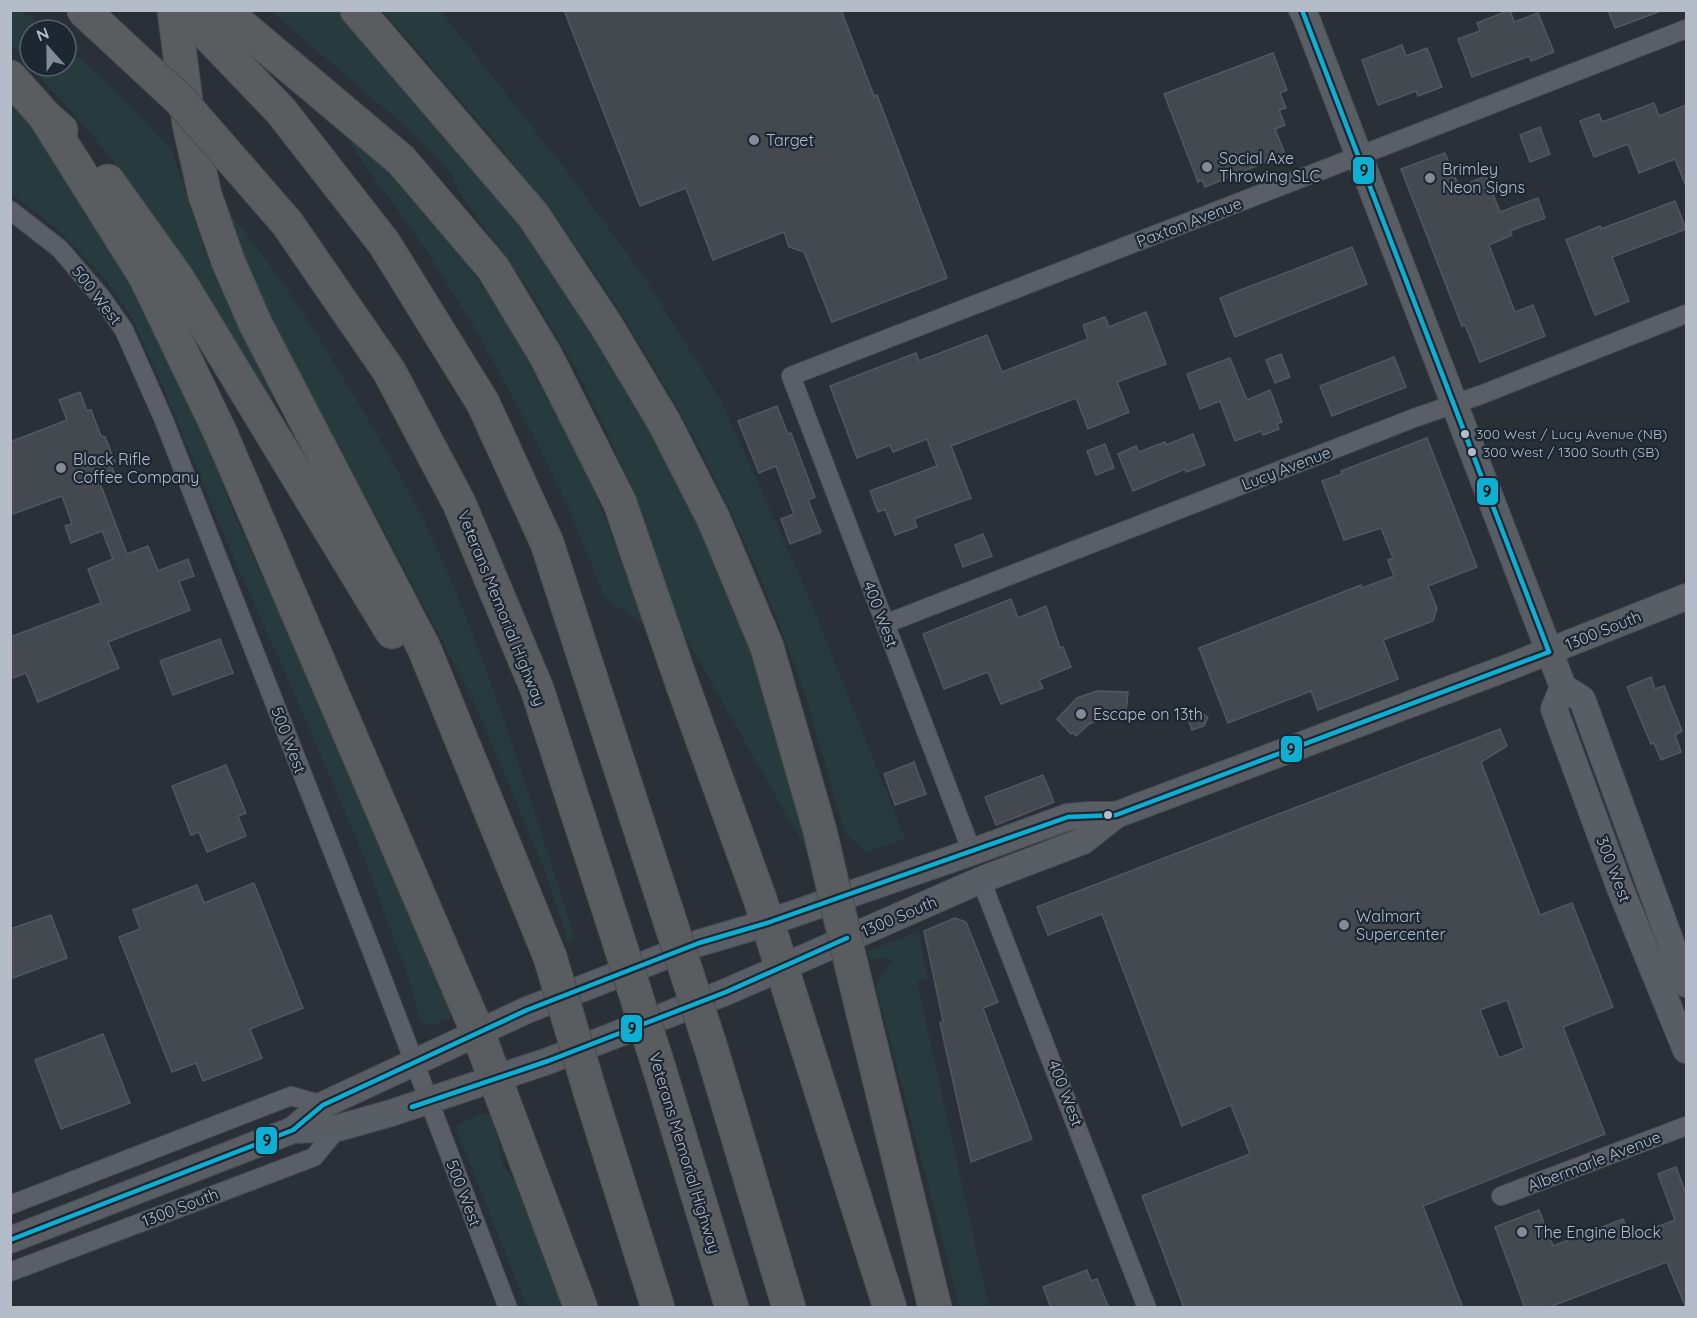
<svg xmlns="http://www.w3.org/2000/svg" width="1697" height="1318" viewBox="0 0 1697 1318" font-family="Quicksand,sans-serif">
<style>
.green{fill:#273a3e}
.building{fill:#444950;stroke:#52575f;stroke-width:1.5;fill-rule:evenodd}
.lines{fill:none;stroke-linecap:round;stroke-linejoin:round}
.street-casing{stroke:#484c53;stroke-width:20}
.secondary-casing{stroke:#484c53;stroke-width:28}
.highway-casing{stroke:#474c53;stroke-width:35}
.street{stroke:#5a5e66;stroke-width:18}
.secondary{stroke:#595d64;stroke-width:26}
.highway{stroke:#5a5d60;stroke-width:33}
.highway-bridge-casing{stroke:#474c53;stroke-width:35;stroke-linecap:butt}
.highway-bridge{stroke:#5a5d60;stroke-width:33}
.bus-1-casing{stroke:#1d2633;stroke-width:9}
.bus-1{stroke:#0dafd3;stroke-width:4.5}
.poi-dot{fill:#848b96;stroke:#1d2633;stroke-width:2}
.bus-dot{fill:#b4bcc9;stroke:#1d2633;stroke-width:2}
.labels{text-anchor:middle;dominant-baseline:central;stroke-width:4.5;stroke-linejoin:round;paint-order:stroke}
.bus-label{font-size:14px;fill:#b4bcc9;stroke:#1d2633;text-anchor:start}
.poi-label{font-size:16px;fill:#b4bcc9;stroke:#1d2633;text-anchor:start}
.street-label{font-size:16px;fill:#b4bcc9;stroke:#1d2633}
.line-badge{stroke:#1d2633;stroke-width:2}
.pale-badge-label{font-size:16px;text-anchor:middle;font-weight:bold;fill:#111}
</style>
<rect width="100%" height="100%" fill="#2a3038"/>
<g class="green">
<polygon points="11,10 22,11 47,30 30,30 30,65 11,45"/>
<polygon points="271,11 341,11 472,165 534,244 580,311 642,412 687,494 756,656 814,847 808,853 676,620 643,515 608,435 576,369 528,288 463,198 450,172 405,126"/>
<polygon points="383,11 441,11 570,175 648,283 720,399 805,588 905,839 865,852 845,833 806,697 784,636 759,575 731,512 701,450 658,374 612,299 564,229 494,139"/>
<polygon points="66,46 115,91 171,149 206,255 222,293 276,396 266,402 147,205 102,147 31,66 66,66"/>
<polygon points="10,103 38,134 119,254 201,428 236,519 306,670 452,1010 450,1018 429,1026 420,1021 410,982 363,854 303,713 232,554 167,396 132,318 104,277 57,229 11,193"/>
<polygon points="335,117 370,142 440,224 502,314 541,380 574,446 607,522 645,625 605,598 567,504 534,437 479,335 425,248 359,157"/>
<path d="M221,203C267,257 307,317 343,378C385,446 425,516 455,590C502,704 537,822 575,938L568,940L545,871L473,699L378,519L294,375Z"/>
<polygon points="918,932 928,978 917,982 989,1307 960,1307 876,987 892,960 882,958 870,960 868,951"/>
<polygon points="484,1113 490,1116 495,1124 502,1163 516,1184 563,1307 527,1307 455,1126"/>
</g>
<g class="building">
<polygon points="564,10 841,10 874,96 877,95 947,278 832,322 804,252 789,247 784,232 713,260 686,188 640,206"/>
<polygon points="1510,10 1514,22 1538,13 1554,52 1531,61 1529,56 1472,77 1458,39 1480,31 1477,23"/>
<polygon points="1608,10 1657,10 1658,12 1615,28"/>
<polygon points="1402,45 1406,56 1427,48 1442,87 1418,96 1416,91 1378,105 1362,60"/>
<polygon points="1273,53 1287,90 1280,93 1286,108 1279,110 1285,125 1275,129 1285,154 1205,187 1202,180 1198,182 1164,94"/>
<polygon points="1654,103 1659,116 1686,105 1686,186 1675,159 1639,173 1628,144 1594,157 1580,121 1599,114 1602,122"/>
<polygon points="1540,127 1550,154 1530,162 1520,135"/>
<polygon points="1445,153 1459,187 1486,176 1500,212 1538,198 1545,218 1510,231 1512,235 1489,245 1515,312 1533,305 1545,336 1480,362 1465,325 1462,326 1401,169"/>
<polygon points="1675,201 1686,229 1612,257 1629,301 1595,315 1566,240 1600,226 1601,229"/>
<polygon points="1352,247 1367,284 1235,337 1220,298"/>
<polygon points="1146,312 1166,364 1117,382 1129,412 1088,429 1076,398 951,446 971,498 914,519 917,527 895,535 885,509 878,512 870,491 937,466 927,439 893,452 890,445 857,458 830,386 916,353 919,361 987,335 1002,372 1088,339 1083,325 1105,317 1109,327"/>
<polygon points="1281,354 1290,377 1275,383 1266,360"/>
<polygon points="1394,357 1406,387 1332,416 1320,386"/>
<polygon points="1230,358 1247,400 1270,390 1282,422 1277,424 1279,429 1263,435 1261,431 1235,441 1220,401 1200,409 1187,374"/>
<polygon points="80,392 87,411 91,410 101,436 105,437 115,462 111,464 114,472 98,478 127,554 148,546 158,571 188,559 194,576 179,581 190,610 108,642 119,668 38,702 26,673 10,679 10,637 101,603 88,569 113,559 102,531 71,543 65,526 72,524 62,496 10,515 10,442 67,420 59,400"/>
<polygon points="777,406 788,434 791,433 815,497 808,500 821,532 790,544 781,519 794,514 776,466 759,473 738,421"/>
<polygon points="1193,434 1205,465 1186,472 1185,469 1133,491 1118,454 1136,446 1139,452 1165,442 1166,445"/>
<polygon points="1427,438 1477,567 1428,586 1437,608 1433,621 1383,640 1398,679 1318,710 1311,691 1228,723 1199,648 1361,585 1362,588 1394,576 1388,560 1393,558 1381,528 1344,540 1322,481 1342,474 1341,471"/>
<polygon points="1105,444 1114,468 1096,475 1087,451"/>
<polygon points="983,534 992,556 963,567 955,545"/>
<polygon points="1011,599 1018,618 1046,606 1060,648 1063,647 1071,667 1039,680 1043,688 1001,704 988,672 944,689 923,634"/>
<polygon points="220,639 233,673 173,695 160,661"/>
<polygon points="1651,677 1655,689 1664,686 1682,731 1675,735 1681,752 1661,760 1654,743 1651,744 1627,687"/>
<polygon points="1097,691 1128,692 1126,713 1098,712 1101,719 1089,724 1076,736 1073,732 1071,734 1057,719 1077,698"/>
<polygon points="1199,712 1208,717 1204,726 1192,730 1187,716"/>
<path d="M1500,729L1507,746L1481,762L1540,915L1572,903L1613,1007L1563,1027L1605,1134L1423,1206L1463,1308H1184L1142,1196L1250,1154L1231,1105L1182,1126L1102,914L1048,935L1037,907ZM1507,1000L1524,1048L1499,1058L1480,1010Z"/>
<polygon points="914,762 926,794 895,805 884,774"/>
<polygon points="226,765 246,813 238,816 246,836 207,852 199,832 191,835 172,786"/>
<polygon points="1043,775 1054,802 996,825 985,797"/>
<polygon points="254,883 303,1008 250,1029 262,1058 203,1081 196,1063 172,1072 119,937 140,929 133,910 197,885 204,903"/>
<polygon points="51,915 67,958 10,979 10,929"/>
<polygon points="955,918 966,922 998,1002 983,1008 1032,1139 971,1162 940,1023 943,1021 924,931"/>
<polygon points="103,1034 130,1103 61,1129 35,1060"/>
<polygon points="1676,1167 1686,1194 1686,1308 1667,1262 1547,1308 1525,1308 1495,1227 1539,1210 1553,1246 1623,1219 1630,1237 1675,1220 1658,1174"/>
<polygon points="1087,1270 1091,1281 1097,1279 1109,1308 1051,1308 1043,1287"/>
</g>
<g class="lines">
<g class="street-casing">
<g id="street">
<polyline points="10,210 60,249 101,297 124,330 163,418 376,962 508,1308"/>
<polyline points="885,624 1414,418 1483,394 1686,314"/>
<polyline points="972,852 791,376 1686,29"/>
<polyline points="981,880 1147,1308"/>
<polyline points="1501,1196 1686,1126"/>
<polyline points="10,1205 291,1096 323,1105"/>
<polyline points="10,1272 314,1157 338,1128"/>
</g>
</g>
<g class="secondary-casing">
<g id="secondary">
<polyline points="1302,10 1305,15 1563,687 1582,699 1686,984"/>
<polyline points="1563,687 1554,709 1620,888 1686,1050"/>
<polyline points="293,1130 338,1128 391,1113 548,1061 726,992 981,880 1083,841 1116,815 1509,667 1686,597"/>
<polyline points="10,1240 293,1130 323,1105 527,1010 699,943 767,923 972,852 1068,817 1090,815 1116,815"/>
</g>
</g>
<g class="highway-casing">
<g id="highway">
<polyline points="174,10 189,124 205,195 228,261 255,323 424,648 550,957"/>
<polyline points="184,10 281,111 384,243 483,403 547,543 667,912"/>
<polyline points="221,10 243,27 401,160 493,268 546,356 620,503 683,686 760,899 890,1308"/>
<polyline points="357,10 533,215 606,325 664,422 714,520 767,647 820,831"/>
<polyline points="10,77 44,115 61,130"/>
<polyline points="44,115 145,276 220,432 478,1033 581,1308"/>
<polyline points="108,181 178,279 392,632"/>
<polyline points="287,223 389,371 459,503 537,689 615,929"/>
<polyline points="852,968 935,1308"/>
<polyline points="712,1051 789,1308"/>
<polyline points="660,1071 732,1308"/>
<polyline points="591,1095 658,1308"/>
</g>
</g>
<use href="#street" class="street"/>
<use href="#secondary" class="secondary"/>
<use href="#highway" class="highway"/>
<g class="highway-bridge-casing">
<g id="highway-bridge">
<polyline points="83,10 180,100 287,223"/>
<polyline points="820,831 852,968"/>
<polyline points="667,912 712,1051"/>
<polyline points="615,929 660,1071"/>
<polyline points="550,957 591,1095"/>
</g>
</g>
<use href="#highway-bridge" class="highway-bridge"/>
<g class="bus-1-casing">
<g id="bus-1">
<polyline points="1302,10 1549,652"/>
<polyline points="412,1107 548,1061 726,992 847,938"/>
<polyline points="10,1240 293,1130 323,1105 527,1010 699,943 767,923 1068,817 1116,815 1549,652"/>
</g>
</g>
<use href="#bus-1" class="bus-1"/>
</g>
<g class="poi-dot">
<circle cx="754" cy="140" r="6"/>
<circle cx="1207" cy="167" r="6"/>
<circle cx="1430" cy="178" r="6"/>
<circle cx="61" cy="468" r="6"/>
<circle cx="1081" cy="714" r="6"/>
<circle cx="1344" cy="925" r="6"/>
<circle cx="1522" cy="1232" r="6"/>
</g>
<g class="bus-dot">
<circle cx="1465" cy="434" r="5"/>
<circle cx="1472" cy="452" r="5"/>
<circle cx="1108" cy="815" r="5"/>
</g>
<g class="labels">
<g class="bus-label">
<text x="1476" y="434">300 West / Lucy Avenue (NB)</text>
<text x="1483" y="452">300 West / 1300 South (SB)</text>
</g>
<g class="poi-label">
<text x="766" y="140">Target</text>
<text x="1219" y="158">Social Axe<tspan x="1219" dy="18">Throwing SLC</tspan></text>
<text x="1442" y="169">Brimley<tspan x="1442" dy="18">Neon Signs</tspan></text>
<text x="73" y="459">Black Rifle<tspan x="73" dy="18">Coffee Company</tspan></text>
<text x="1093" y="714">Escape on 13th</text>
<text x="1356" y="916">Walmart<tspan x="1356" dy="18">Supercenter</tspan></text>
<text x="1534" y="1232">The Engine Block</text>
</g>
<g class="street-label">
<text transform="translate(1189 222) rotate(-21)">Paxton Avenue</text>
<text transform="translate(97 295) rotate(52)">500 West</text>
<text transform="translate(1286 468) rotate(-21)">Lucy Avenue</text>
<text transform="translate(502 608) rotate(68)">Veterans Memorial Highway</text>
<text transform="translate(881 614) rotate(69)">400 West</text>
<text transform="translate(1603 630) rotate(-22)">1300 South</text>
<text transform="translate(289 740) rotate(69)">500 West</text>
<text transform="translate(1614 869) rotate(69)">300 West</text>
<text transform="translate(899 916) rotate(-23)">1300 South</text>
<text transform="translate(1066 1093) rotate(69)">400 West</text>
<text transform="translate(685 1153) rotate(73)">Veterans Memorial Highway</text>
<text transform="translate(1594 1161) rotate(-21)">Albermarle Avenue</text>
<text transform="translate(464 1193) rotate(69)">500 West</text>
<text transform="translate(180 1207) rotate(-21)">1300 South</text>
</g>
</g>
<g class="line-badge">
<rect x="1352" y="156" width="23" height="29" rx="6" fill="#0dafd3"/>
<rect x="1476" y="477" width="23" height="29" rx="6" fill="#0dafd3"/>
<rect x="1280" y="735" width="23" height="28" rx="6" fill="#0dafd3"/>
<rect x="620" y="1014" width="23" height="29" rx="6" fill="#0dafd3"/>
<rect x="255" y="1126" width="23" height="29" rx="6" fill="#0dafd3"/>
</g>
<g class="pale-badge-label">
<text x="1364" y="176">9</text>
<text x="1487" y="497">9</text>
<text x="1291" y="755">9</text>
<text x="632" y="1034">9</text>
<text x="267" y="1146">9</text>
</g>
<rect width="1697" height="1318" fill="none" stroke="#b4bcc9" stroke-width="24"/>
<g transform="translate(48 48) rotate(339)"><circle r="28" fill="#1d2633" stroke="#59626f" stroke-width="1.5"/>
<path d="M0-4.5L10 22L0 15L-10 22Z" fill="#848b96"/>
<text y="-9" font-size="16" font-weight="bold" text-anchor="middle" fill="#b4bcc9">N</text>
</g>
</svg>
